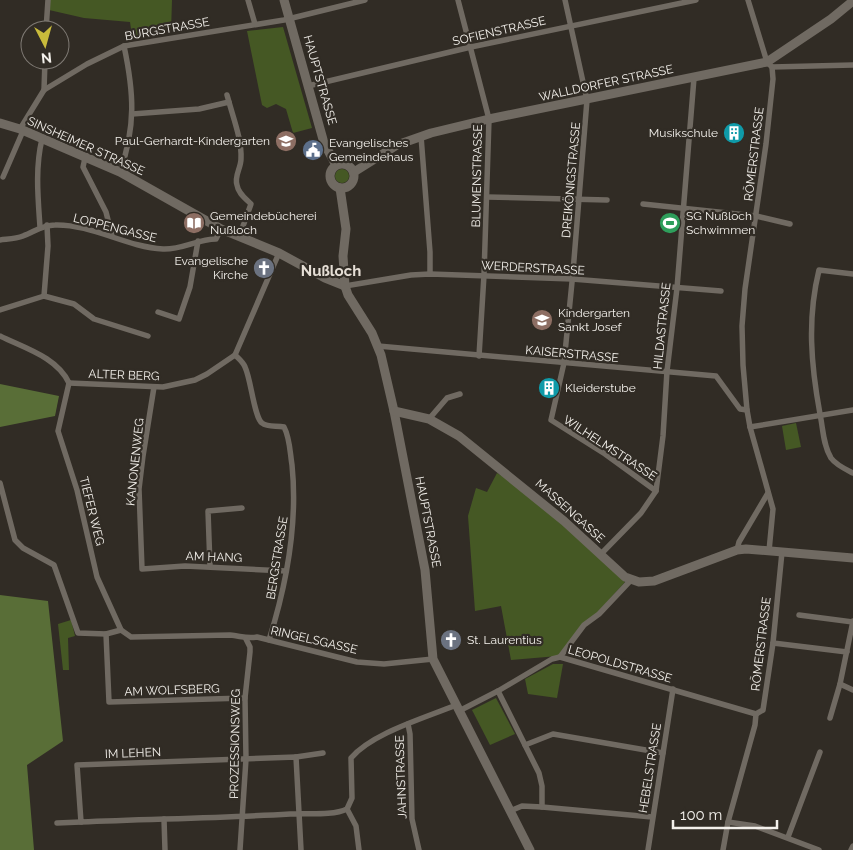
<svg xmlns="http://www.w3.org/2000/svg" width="853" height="850" viewBox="0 0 853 850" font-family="Raleway,sans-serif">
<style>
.green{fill:#455824}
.forest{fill:#596e37}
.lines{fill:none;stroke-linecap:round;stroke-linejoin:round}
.street{stroke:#706a62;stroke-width:5.5}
.secondary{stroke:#706a62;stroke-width:9}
.labels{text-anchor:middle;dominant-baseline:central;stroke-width:4.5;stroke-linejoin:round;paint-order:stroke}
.street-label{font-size:12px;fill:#f3f0eb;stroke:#312c25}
.poi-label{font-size:12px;fill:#f3f0eb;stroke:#312c25;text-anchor:start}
.quarter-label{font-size:15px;font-weight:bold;fill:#e6dfd6;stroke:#312c25}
</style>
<rect width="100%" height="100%" fill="#312c25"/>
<g class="green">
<polygon points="50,0 172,0 171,32 132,36 130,22 84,18 49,10"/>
<polygon points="283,27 312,128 293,133 286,109 276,104 267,108 262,105 247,31"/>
<circle cx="342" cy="176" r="7"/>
<polygon points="796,423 801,447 786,450 782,426"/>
<path d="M497,473C545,502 584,544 625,582L558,656L511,660L501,606L475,611L468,516L476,488L487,492Z"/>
<polygon points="71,620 75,636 68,638 69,670 63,670 58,624"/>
<polygon points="553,664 563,664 557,698 528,694 525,679"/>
<polygon points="496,698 515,734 490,745 472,710"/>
</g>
<g class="forest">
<polygon points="0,384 59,396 55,416 0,427"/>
<polygon points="0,595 48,601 63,741 27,765 34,850 0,850"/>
</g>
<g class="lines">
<g class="street">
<polyline points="248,0 255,24"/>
<polyline points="458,0 489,119 484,275 479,356"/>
<polyline points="565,0 587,100 573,272 564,363 551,420 605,454 656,491"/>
<polyline points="748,0 767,62 772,67 773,79 766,144 745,289 742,326 743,365 747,410 750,427 773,509 769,551"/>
<polyline points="46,30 48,0"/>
<polyline points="772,67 853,65"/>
<polyline points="308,86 471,47 696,0"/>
<polyline points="44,90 45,60"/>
<polyline points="227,95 229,102"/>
<path d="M132,114L199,109L229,102C234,120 242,141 241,159C241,168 234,176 237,185C238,193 245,198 251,204L239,237"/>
<polyline points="20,129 44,90 87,64 124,46 284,20 365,0"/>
<polyline points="421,136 430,252 430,274"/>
<polyline points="85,158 83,167 106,212 112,236"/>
<path d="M120,172C136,126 134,93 124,46"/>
<polyline points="3,177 23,131"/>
<polyline points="487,197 607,200"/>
<polyline points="643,204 756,216 790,224"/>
<path d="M40,227C38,198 35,168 42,139"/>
<path d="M0,240C7,239 16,239 23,236C34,232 42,225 55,225C92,224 126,247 163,249C181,250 198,239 216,239L221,229"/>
<path d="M853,274L819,270C807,319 811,365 820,414C823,428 823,445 831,458C836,465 845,469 853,473"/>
<polyline points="345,286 411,275 430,274 572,279 721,291"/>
<polyline points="44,296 48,246 47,225"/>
<polyline points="0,310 44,296 74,304 94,319 148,336"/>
<polyline points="158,312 179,319 190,287 198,241"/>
<path d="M0,336C24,348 57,357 69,383"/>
<polyline points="378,346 716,376 740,409 747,410"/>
<path d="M235,355C239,359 243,362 245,367C251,379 254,417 262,423C268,428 277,425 284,427C290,438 290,453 292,465C298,524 287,583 269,640"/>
<path d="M69,383L58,431L77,490L97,577L121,630L131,637L230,635C241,636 247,639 257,637L357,662L384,664L433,659"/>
<polyline points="69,383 163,387 195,380 207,374 235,355 279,253"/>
<polyline points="154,387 143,456 139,489 142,569 185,566 286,571"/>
<polyline points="429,419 447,398 460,394"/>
<polyline points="750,427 853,410"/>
<polyline points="0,483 15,540 23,548 54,565 78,633 106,634 121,630"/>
<polyline points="737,550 739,542 768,493"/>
<polyline points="600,555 641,513 656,491 663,436 667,371 677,288 694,78"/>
<polyline points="210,566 208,511 242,508"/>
<polyline points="799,615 853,622"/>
<polyline points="853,621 840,684 853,690"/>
<polyline points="106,634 109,702 245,698"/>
<polyline points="773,643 847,652"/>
<polyline points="560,657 584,625 599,614 631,580"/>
<polyline points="498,691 539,773 542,786 542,807"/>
<polyline points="459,711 498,691 552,659 560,657 756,714"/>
<polyline points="756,714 763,710 773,643 782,552"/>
<polyline points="830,718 840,684"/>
<polyline points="408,724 410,734 412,819 419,850"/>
<polyline points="525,745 553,734 663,753"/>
<polyline points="296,757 323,753"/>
<polyline points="347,809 356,826 359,850"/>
<polyline points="510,811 522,806 542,807 652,817"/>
<polyline points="164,819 165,850"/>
<polyline points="728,822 755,826 819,850"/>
<polyline points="57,823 81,822"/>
<polyline points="788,837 820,752"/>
<polyline points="240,850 246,759 245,698 250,652 250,647 246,639"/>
<path d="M301,850L296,757L77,765L81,822C150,819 220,818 290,814C306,813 333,816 347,809L352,798L351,758C372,733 425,718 456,705"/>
<polyline points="648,850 673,689"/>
<polyline points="723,850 728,822 755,725 756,714"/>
<polyline points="851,850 853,846"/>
</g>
<g class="secondary">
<polyline points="284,0 324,143 336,165"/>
<polyline points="0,123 20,129 120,172 221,229 279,253 325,278 345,286"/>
<circle cx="342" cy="176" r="12"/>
<polyline points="354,172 397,145 431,133 489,119 767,62 831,19 853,1"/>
<polyline points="340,188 346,229 343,256 345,286 348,295 372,333 381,355 394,411 425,570 433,659 530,850"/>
<polyline points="394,411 429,419 459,436 564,521 625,577 639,582 654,581 737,550 746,549 853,558"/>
</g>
</g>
<defs>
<g id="building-disc" transform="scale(1.125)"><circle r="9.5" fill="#0f9aa8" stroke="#312c25"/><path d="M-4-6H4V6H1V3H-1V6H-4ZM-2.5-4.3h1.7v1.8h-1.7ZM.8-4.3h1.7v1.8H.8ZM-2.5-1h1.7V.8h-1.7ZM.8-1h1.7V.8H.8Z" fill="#fff"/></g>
<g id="school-disc" transform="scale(1.125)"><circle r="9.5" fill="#8d6e63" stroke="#312c25"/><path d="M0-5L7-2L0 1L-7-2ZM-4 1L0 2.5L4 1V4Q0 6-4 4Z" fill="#fff"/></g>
<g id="civic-disc" transform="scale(1.125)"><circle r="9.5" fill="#5c6f8a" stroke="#312c25"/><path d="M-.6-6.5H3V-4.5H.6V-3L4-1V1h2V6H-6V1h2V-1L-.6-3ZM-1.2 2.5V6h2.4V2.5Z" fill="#fff"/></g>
<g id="library-disc" transform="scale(1.125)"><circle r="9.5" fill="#8d6e63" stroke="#312c25"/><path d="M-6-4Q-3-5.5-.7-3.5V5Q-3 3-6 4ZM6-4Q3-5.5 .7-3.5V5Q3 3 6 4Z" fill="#fff"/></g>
<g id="stadium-disc" transform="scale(1.125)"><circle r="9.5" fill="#2e9e5b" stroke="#312c25"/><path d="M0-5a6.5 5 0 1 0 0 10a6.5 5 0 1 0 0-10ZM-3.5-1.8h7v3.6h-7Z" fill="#fff"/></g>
<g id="church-disc" transform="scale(1.125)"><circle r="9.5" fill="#6b7280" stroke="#312c25"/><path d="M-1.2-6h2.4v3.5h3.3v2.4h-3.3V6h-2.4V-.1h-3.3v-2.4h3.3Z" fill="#fff"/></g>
</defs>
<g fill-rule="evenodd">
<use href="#building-disc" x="734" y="133"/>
<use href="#school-disc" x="286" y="141"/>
<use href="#civic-disc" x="313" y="150"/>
<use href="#library-disc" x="194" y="223"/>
<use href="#stadium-disc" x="670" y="223"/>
<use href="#church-disc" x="264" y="268"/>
<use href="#school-disc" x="542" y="320"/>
<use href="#building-disc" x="549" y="388"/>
<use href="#church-disc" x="451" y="640"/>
</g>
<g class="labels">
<g class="street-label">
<text transform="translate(167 29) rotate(-10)">BURGSTRASSE</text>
<text transform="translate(499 31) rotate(-13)">SOFIENSTRASSE</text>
<text transform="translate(320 80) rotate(74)">HAUPTSTRASSE</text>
<text transform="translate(606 83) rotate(-12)">WALLDORFER STRASSE</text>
<text transform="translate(86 146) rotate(24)">SINSHEIMER STRASSE</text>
<text transform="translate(754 154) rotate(-83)">RÖMERSTRASSE</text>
<text transform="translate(477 176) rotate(-89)">BLUMENSTRASSE</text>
<text transform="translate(571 180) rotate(-85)">DREIKÖNIGSTRASSE</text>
<text transform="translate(115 228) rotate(14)">LOPPENGASSE</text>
<text transform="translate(533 268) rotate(3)">WERDERSTRASSE</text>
<text transform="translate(662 326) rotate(-84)">HILDASTRASSE</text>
<text transform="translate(572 354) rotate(5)">KAISERSTRASSE</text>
<text transform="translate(124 375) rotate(2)">ALTER BERG</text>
<text transform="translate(610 448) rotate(33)">WILHELMSTRASSE</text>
<text transform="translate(135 462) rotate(-84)">KANONENWEG</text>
<text transform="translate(92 511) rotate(76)">TIEFER WEG</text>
<text transform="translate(570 511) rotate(42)">MASSENGASSE</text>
<text transform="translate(428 522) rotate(79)">HAUPTSTRASSE</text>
<text transform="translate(214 557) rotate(2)">AM HANG</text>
<text transform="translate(277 558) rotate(-81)">BERGSTRASSE</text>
<text transform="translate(314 640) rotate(13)">RINGELSGASSE</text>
<text transform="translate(761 644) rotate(-83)">RÖMERSTRASSE</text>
<text transform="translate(620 664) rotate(16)">LEOPOLDSTRASSE</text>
<text transform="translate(172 690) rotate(-2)">AM WOLFSBERG</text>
<text transform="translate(235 744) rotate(-89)">PROZESSIONSWEG</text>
<text transform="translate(133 753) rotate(-2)">IM LEHEN</text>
<text transform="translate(650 768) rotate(-81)">HEBELSTRASSE</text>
<text transform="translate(401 777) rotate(-92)">JAHNSTRASSE</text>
</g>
<g class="poi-label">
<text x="718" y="133" text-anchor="end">Musikschule</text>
<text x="270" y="141" text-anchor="end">Paul-Gerhardt-Kindergarten</text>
<text x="329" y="143">Evangelisches<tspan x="329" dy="14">Gemeindehaus</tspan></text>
<text x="210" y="216">Gemeindebücherei<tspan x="210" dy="14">Nußloch</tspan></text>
<text x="686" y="216">SG Nußloch<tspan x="686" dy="14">Schwimmen</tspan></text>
<text x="248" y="261" text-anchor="end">Evangelische<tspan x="248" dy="14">Kirche</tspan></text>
<text x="558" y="313">Kindergarten<tspan x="558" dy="14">Sankt Josef</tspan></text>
<text x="565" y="388">Kleiderstube</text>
<text x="467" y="640">St. Laurentius</text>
</g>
<g class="quarter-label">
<text x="331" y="271">Nußloch</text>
</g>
</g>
<g transform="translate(45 45) rotate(174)"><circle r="24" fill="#312c25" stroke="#7f7a74"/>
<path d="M0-4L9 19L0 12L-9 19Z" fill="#c9bb3b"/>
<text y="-8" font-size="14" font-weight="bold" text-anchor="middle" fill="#f3f0eb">N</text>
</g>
<path d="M673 820v8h104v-8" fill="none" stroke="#f3f0eb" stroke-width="2.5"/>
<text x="680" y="820" font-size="15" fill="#f3f0eb" stroke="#312c25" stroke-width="4" paint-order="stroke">100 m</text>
</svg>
